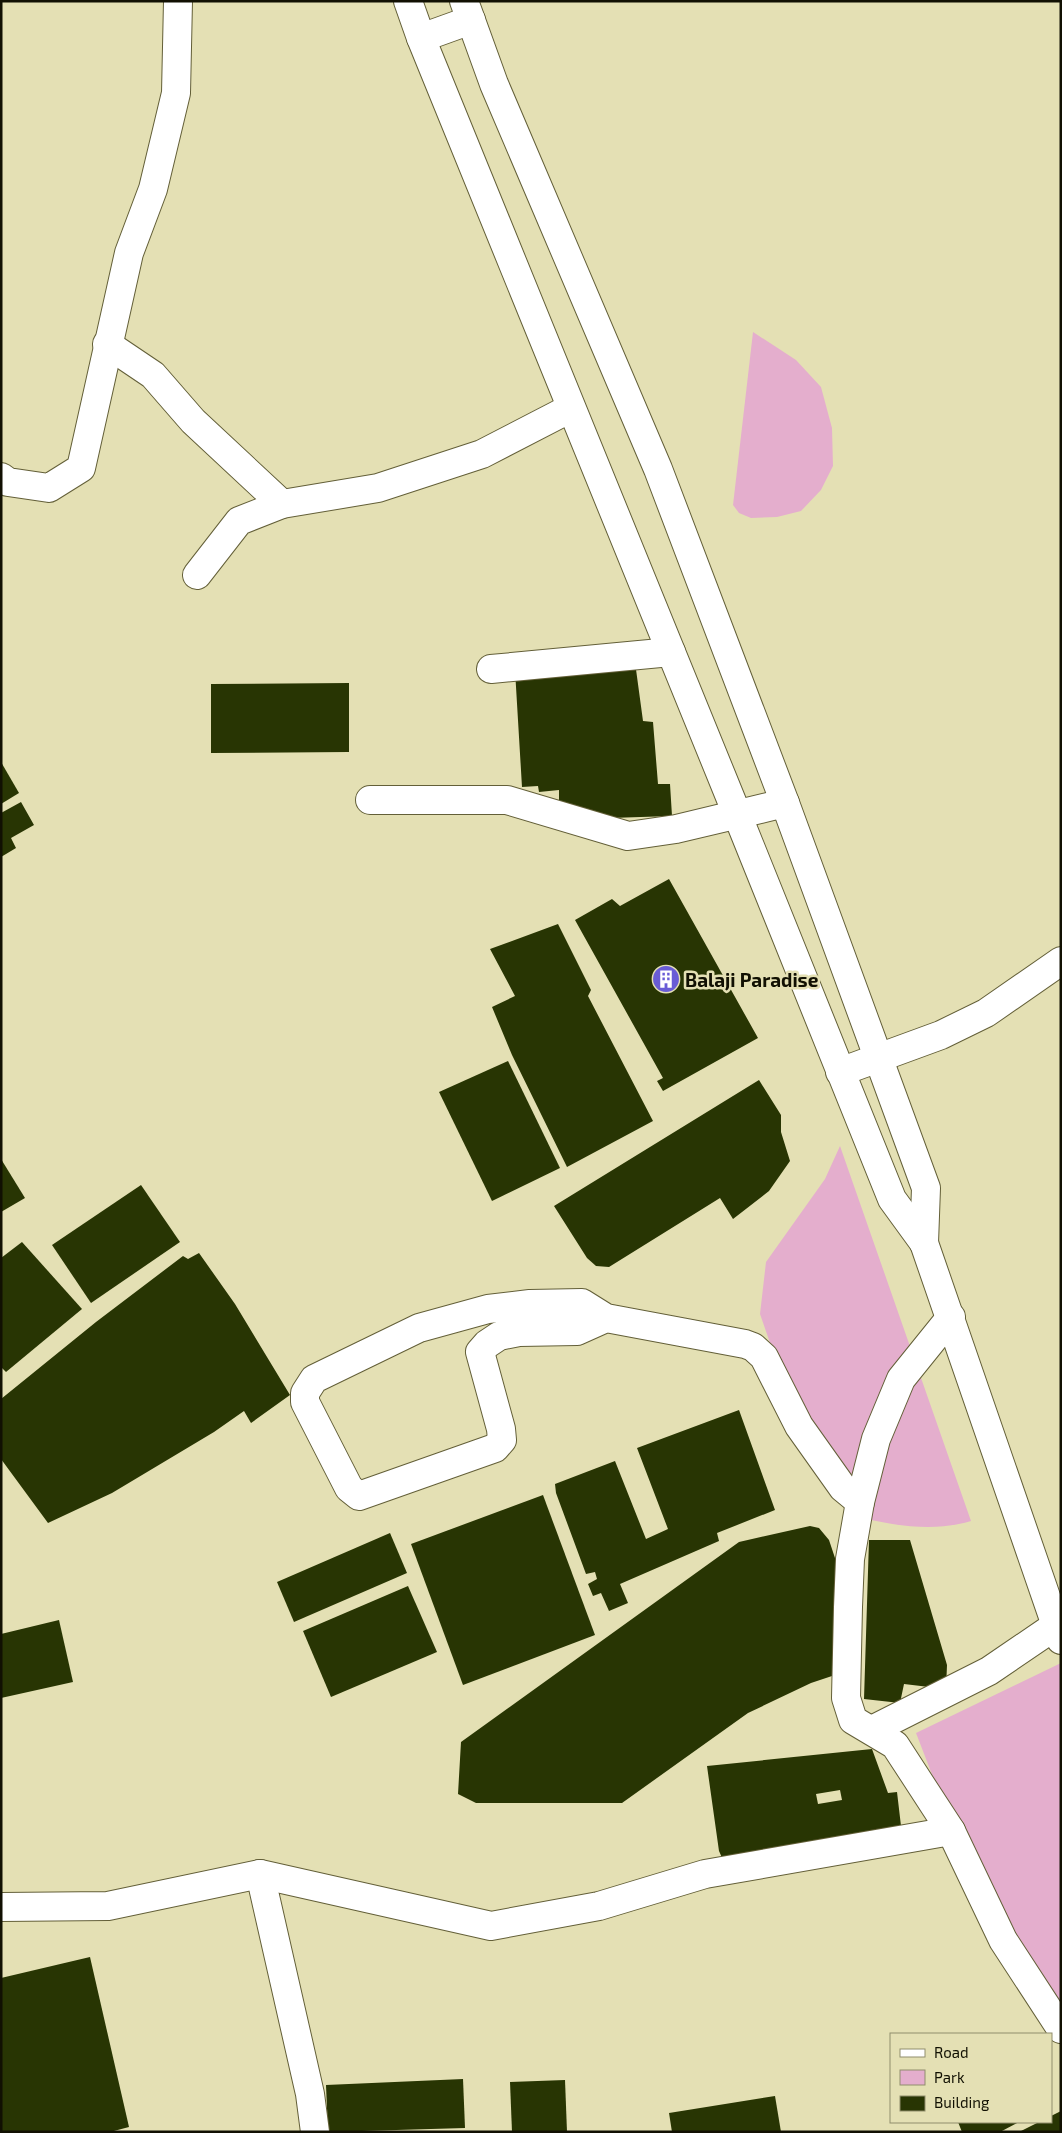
<svg xmlns="http://www.w3.org/2000/svg" width="1062" height="2133" viewBox="0 0 1062 2133" font-family="'Exo 2',sans-serif">
<style>
.green{fill:#e4aecd}
.building{fill:#283503;fill-rule:evenodd}
.lines{fill:none;stroke-linecap:round;stroke-linejoin:round}
.street-casing{stroke:#635f38;stroke-width:30}
.secondary-casing{stroke:#635f38;stroke-width:30}
.street{stroke:#fff;stroke-width:28}
.secondary{stroke:#fff;stroke-width:28}
.labels{text-anchor:middle;dominant-baseline:central;stroke-width:5;stroke-linejoin:round;paint-order:stroke}
.poi-label{font-size:19px;font-weight:bold;fill:#111002;stroke:#e4e0b4;text-anchor:start}
</style>
<rect width="100%" height="100%" fill="#e4e0b4"/>
<g class="green">
<polygon points="753,332 796,360 821,387 832,428 833,466 821,490 801,511 777,517 751,518 739,513 733,505"/>
<path d="M840,1146L971,1521C938,1531 904,1527 871,1520L777,1363L760,1314L766,1262L825,1179Z"/>
<polygon points="1061,1663 1061,2018 943,1803 916,1733"/>
</g>
<g class="building">
<polygon points="635,662 643,721 653,722 658,784 670,784 672,816 579,819 578,806 559,808 559,790 539,792 538,786 522,787 515,670"/>
<polygon points="349,683 349,752 211,753 211,684"/>
<polygon points="1,762 19,793 1,804"/>
<polygon points="21,802 34,825 11,838 16,848 1,857 1,813"/>
<polygon points="669,879 758,1038 663,1091 657,1081 663,1078 575,920 612,899 620,906"/>
<polygon points="558,924 591,990 588,996 653,1121 567,1167 512,1055 492,1007 515,996 490,949"/>
<polygon points="508,1061 560,1168 492,1201 439,1092"/>
<polygon points="759,1080 781,1115 781,1132 790,1161 769,1191 733,1219 720,1198 609,1267 596,1266 587,1258 554,1206"/>
<polygon points="1,1159 25,1198 1,1212"/>
<polygon points="141,1185 180,1242 91,1303 52,1245"/>
<polygon points="22,1242 82,1309 6,1372 1,1367 1,1258"/>
<polygon points="199,1253 235,1304 290,1395 251,1423 244,1411 214,1432 112,1493 48,1523 1,1459 1,1399 96,1322 183,1256 188,1259"/>
<polygon points="739,1410 775,1510 717,1533 719,1541 620,1584 628,1603 609,1611 601,1593 593,1596 588,1584 597,1579 595,1572 586,1574 556,1493 555,1484 615,1461 646,1539 668,1529 637,1448"/>
<polygon points="543,1495 595,1635 463,1685 411,1544"/>
<polygon points="810,1526 819,1528 829,1540 837,1564 835,1675 811,1683 748,1713 622,1803 476,1803 458,1794 461,1742 739,1542"/>
<polygon points="390,1533 407,1573 294,1622 277,1582"/>
<polygon points="869,1540 910,1540 947,1665 946,1689 904,1684 900,1703 864,1699"/>
<polygon points="408,1586 437,1652 331,1697 303,1631"/>
<polygon points="59,1620 73,1682 1,1698 1,1634"/>
<path d="M872,1749L888,1793L897,1792L901,1826L723,1860L719,1851L707,1766ZM840,1790L842,1800L818,1804L816,1794Z"/>
<polygon points="90,1957 129,2127 110,2132 1,2132 1,1978"/>
<polygon points="463,2079 465,2128 328,2132 326,2085"/>
<polygon points="565,2080 567,2132 512,2132 510,2082"/>
<polygon points="775,2096 781,2132 672,2132 669,2113"/>
<polygon points="1061,2111 1061,2132 1019,2132 1039,2122 1051,2122 1051,2116"/>
<polygon points="958,2122 1019,2122 1000,2132 962,2132"/>
</g>
<g class="lines">
<g class="street-casing">
<g id="street">
<polyline points="107,344 153,375 193,421 282,504"/>
<polyline points="1,477 8,482 49,488 81,468 129,253 153,189 176,93 178,1"/>
<polyline points="197,575 239,521 282,504 378,488 482,454 571,408"/>
<polyline points="491,669 671,652"/>
<polyline points="370,800 507,800 628,836 676,829 785,803"/>
<polyline points="840,1072 941,1035 986,1013 1061,961"/>
<polyline points="924,1243 1061,1640"/>
<polyline points="951,1317 901,1379 876,1439 860,1502 850,1559 848,1607 846,1698 853,1720 895,1745 951,1831 1003,1940 1061,2029"/>
<polyline points="606,1318 577,1331 519,1332 499,1336 487,1344 480,1352 501,1429 502,1440 495,1448 359,1496 349,1488 305,1402 305,1393 314,1379 419,1328 488,1309 530,1304 582,1303 606,1318 745,1344 753,1347 764,1357 799,1426 843,1488 860,1502"/>
<polyline points="872,1730 989,1671 1055,1626 1061,1624"/>
<polyline points="260,1874 310,2094 315,2132"/>
<polyline points="1,1907 108,1906 260,1874 491,1926 599,1906 705,1874 951,1831"/>
</g>
</g>
<g class="secondary-casing">
<g id="secondary">
<polyline points="408,1 421,38 737,814 892,1199 924,1243"/>
<polyline points="464,1 494,84 658,469 785,803 926,1188 924,1243"/>
<polyline points="421,38 471,20"/>
</g>
</g>
<use href="#street" class="street"/>
<use href="#secondary" class="secondary"/>
</g>
<defs>
<g id="building-disc" transform="scale(1.4375)"><circle r="9.5" fill="#695cd6" stroke="#e4e0b4"/><path d="M-4-6H4V6H1V3H-1V6H-4ZM-2.5-4.3h1.7v1.8h-1.7ZM.8-4.3h1.7v1.8H.8ZM-2.5-1h1.7V.8h-1.7ZM.8-1h1.7V.8H.8Z" fill="#fff"/></g>
</defs>
<g fill-rule="evenodd">
<use href="#building-disc" x="666" y="979"/>
</g>
<g class="labels">
<g class="poi-label">
<text x="685" y="979">Balaji Paradise</text>
</g>
</g>
<rect width="1062" height="2133" fill="none" stroke="#111002" stroke-width="5"/>
<rect x="890" y="2033" width="162" height="90" fill="#e4e0b4" stroke="#908d6d"/>
<rect x="900" y="2049" width="25" height="8" fill="#ffffff" stroke="#908d6d"/>
<text x="934" y="2058" font-size="15" fill="#111002">Road</text>
<rect x="900" y="2070" width="25" height="15" fill="#e4aecd" stroke="#908d6d"/>
<text x="934" y="2083" font-size="15" fill="#111002">Park</text>
<rect x="900" y="2096" width="25" height="15" fill="#283503" stroke="#908d6d"/>
<text x="934" y="2108" font-size="15" fill="#111002">Building</text>
</svg>
